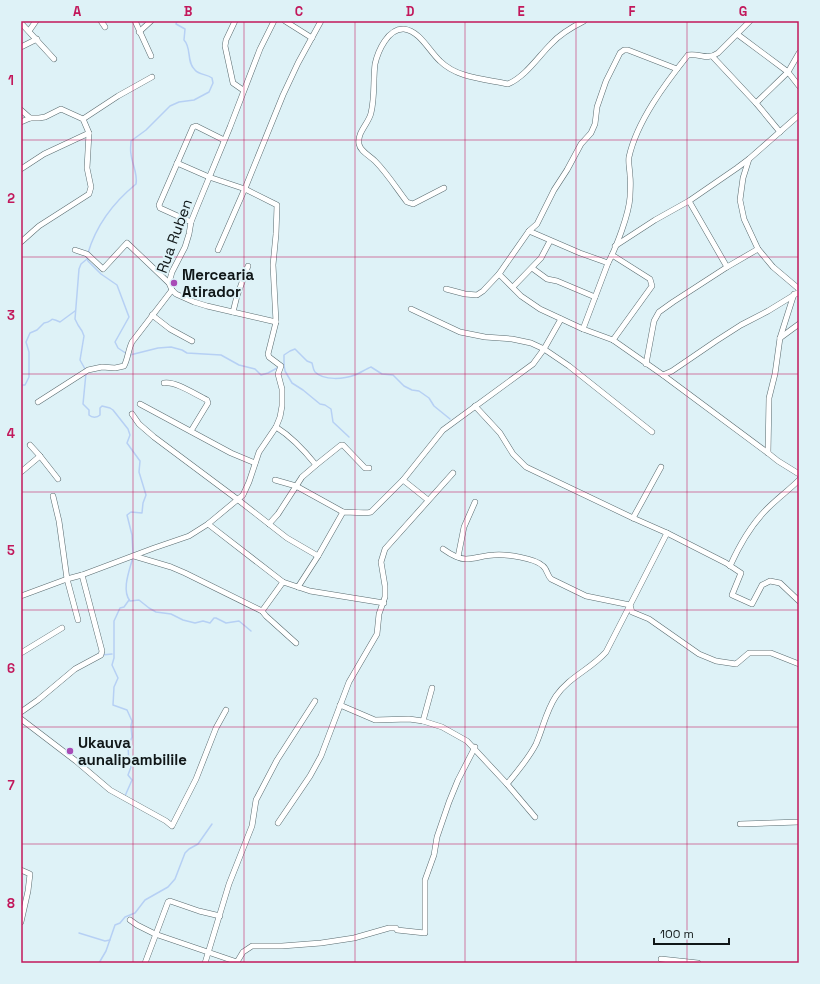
<svg xmlns="http://www.w3.org/2000/svg" width="820" height="984" viewBox="0 0 820 984" font-family="'Space Grotesk',sans-serif">
<style>
.lines{fill:none;stroke-linecap:round;stroke-linejoin:round}
.stream{stroke:#b6d0f4;stroke-width:1.5}
.minor-casing{stroke:#596b6f;stroke-width:6}
.minor{stroke:#fff;stroke-width:5}
.grid{fill:none;stroke:#c2185b;stroke-width:1;stroke-opacity:0.55}
.poi-dot{fill:#a84cb7;stroke:#def2f7;stroke-width:1.5}
.labels{text-anchor:middle;dominant-baseline:central;stroke-width:4;stroke-linejoin:round;paint-order:stroke}
.street-label{font-size:15px;fill:#101718;stroke:#def2f7}
.poi-label{font-size:15px;font-weight:bold;fill:#101718;stroke:#def2f7;text-anchor:start}
.neatline{fill:none;stroke:#c2185b;stroke-width:1.5}
.grid-label{font-size:13px;text-anchor:middle;font-weight:bold;fill:#c2185b}
</style>
<rect width="100%" height="100%" fill="#def2f7"/>
<g class="lines">
<g class="stream">
<path d="M88,253C96,226 114,202 136,184C138,174 132,164 131,154C130,150 131,145 131,141L146,130L170,106L179,102L194,100L209,92L213,83L212,78C207,74 199,75 195,70C186,62 192,48 184,40L185,29L176,24L177,21"/>
<polyline points="87,257 88,261 101,274 117,285 129,317 115,342 118,348 127,354"/>
<polyline points="130,355 158,348 171,347 182,350 187,353 221,355 239,365 255,369 261,375 268,373 279,367"/>
<path d="M284,365V355L290,351L295,349L307,361L312,363C313,366 313,370 315,372C324,381 344,379 355,375C360,373 366,369 371,367L382,374L393,375L404,386L412,390L419,391L429,398L434,406L450,419"/>
<polyline points="283,366 284,365 285,371 292,383 303,390 320,404 325,405 331,409 333,422 349,437"/>
<polyline points="85,369 80,360 84,336 82,331 78,325 75,319 79,269 81,264 87,259"/>
<path d="M86,373L83,404L89,410V415C92,418 97,418 100,415V408L102,406L110,408L113,410L128,429L130,435L127,443L140,461L139,472L146,495L143,503L142,513L131,512L127,515L132,535L133,553"/>
<path d="M21,389L22,385H25L29,377V352L26,342L30,333L37,330L44,323C54,322 48,316 60,322L75,311"/>
<path d="M133,557C130,569 121,590 130,601L139,600L149,608L156,612L171,614L183,620L195,623L203,621L210,623L214,618H216L226,623L239,621L251,631"/>
<polyline points="102,655 112,654"/>
<polyline points="125,796 132,780 128,775 131,767 129,762 128,747 132,737 131,726 132,721 127,710 113,705 114,687 118,678 112,665 114,658 114,621 120,608 124,607 129,600"/>
<polyline points="79,933 105,941 110,940"/>
<polyline points="99,963 106,951 115,925 120,923 125,917 135,913 145,900 168,887 175,879 185,853 189,849 198,844 212,824"/>
</g>
<g class="minor-casing">
<g id="minor">
<polyline points="101,21 105,27"/>
<polyline points="135,21 151,56"/>
<polyline points="235,21 226,40 225,46 233,83 243,90"/>
<polyline points="285,21 312,38"/>
<polyline points="21,23 54,59"/>
<polyline points="29,31 36,21"/>
<polyline points="139,32 151,21"/>
<polyline points="737,34 788,72 799,86"/>
<polyline points="21,47 37,39"/>
<polyline points="713,57 756,103 780,132"/>
<polyline points="756,103 788,72 799,53"/>
<polyline points="21,110 30,118"/>
<polyline points="83,119 118,96 152,77"/>
<polyline points="21,122 30,118 39,118 45,117 61,109 83,119 89,133 87,168 91,187 89,194 39,226 21,242"/>
<polyline points="749,159 743,178 740,200 744,219 758,249 773,267 799,289"/>
<polyline points="21,169 44,154 89,133"/>
<path d="M444,188L413,204L407,202C397,189 387,173 375,161C370,156 360,151 359,144C357,132 369,123 371,113C375,97 373,80 375,64C378,51 388,28 404,29C420,31 429,51 440,61C457,78 484,79 508,84C525,77 538,57 551,44C560,34 572,27 584,21"/>
<polyline points="689,201 727,267"/>
<polyline points="191,222 160,208 159,205 193,127 196,126 224,140"/>
<polyline points="529,231 580,253 608,263"/>
<polyline points="615,246 655,220 689,201 737,168 749,159 799,115"/>
<polyline points="75,250 87,254 103,269 127,243 169,283 172,290 176,294 194,302 207,306 276,322"/>
<polyline points="218,250 246,186 283,95 298,63 321,21"/>
<polyline points="612,255 650,279 652,286 613,340"/>
<polyline points="532,268 547,279 557,281 595,297"/>
<polyline points="499,274 521,296 540,309 583,329 613,340 663,375 768,453 778,461 799,474"/>
<polyline points="169,283 172,272 185,247 189,234 191,222 197,207 230,127 260,49 274,21"/>
<polyline points="513,287 541,258 550,241"/>
<polyline points="446,289 465,294 477,295 483,291 499,274 529,231 537,224 554,190 567,170 581,144 591,133 595,124 597,107 606,81 620,53 624,50 628,50 677,69"/>
<polyline points="411,309 460,332 485,337 512,339 531,343 544,349 569,366 652,432"/>
<polyline points="233,312 237,296 248,266"/>
<polyline points="152,315 170,329 192,341"/>
<path d="M583,329L608,263C616,248 629,214 630,197C630,190 631,183 630,176C630,170 628,163 629,157C637,121 665,84 688,55C701,53 706,61 718,53L750,21"/>
<polyline points="780,338 799,324"/>
<polyline points="646,364 654,321 659,312 673,302 727,267 758,249"/>
<polyline points="663,375 672,371 716,341 741,325 768,311 799,292"/>
<path d="M164,383C176,381 196,395 207,400L208,403L191,431"/>
<path d="M38,402L88,370L102,367L115,368L124,366C128,359 128,350 132,342L172,290"/>
<polyline points="140,404 231,453 255,463"/>
<polyline points="475,406 500,433 513,454 526,467 633,518 667,533 726,563 741,573 732,595 752,604 762,585 770,581 780,583 799,601"/>
<polyline points="132,414 139,424 154,437 237,499 287,538 318,556"/>
<polyline points="768,453 769,398 775,374 780,338 794,294"/>
<polyline points="40,456 58,479"/>
<polyline points="316,465 341,445 343,445 365,468 369,468"/>
<polyline points="21,472 40,456 30,445"/>
<polyline points="275,480 296,486 343,512"/>
<polyline points="403,480 428,500"/>
<polyline points="53,496 59,521 67,579 78,620"/>
<polyline points="633,518 661,467"/>
<polyline points="208,524 283,582 310,591 384,603"/>
<path d="M269,524L278,514L302,477L316,465C304,450 292,437 276,427"/>
<path d="M443,549C450,554 458,559 466,559C475,559 485,555 494,555C506,554 535,558 543,566C547,569 547,575 551,579L586,596L630,605L632,612L649,619L699,654L716,661L736,664L749,653H771L799,664"/>
<polyline points="134,556 171,567 185,573 262,611 266,616 296,643"/>
<polyline points="458,557 464,527 475,502"/>
<path d="M730,566C739,546 749,528 764,512C774,501 788,491 799,480"/>
<path d="M298,587L318,556L343,512C349,512 367,514 371,512L403,480L443,430L533,364L544,349L561,319"/>
<polyline points="21,596 67,579 82,575 154,548 189,536 208,524 243,495 249,482 259,452 276,427 280,417 282,406 282,389 278,374 281,366 269,357 268,354 276,322 273,265 276,234 277,205 245,189 209,177 177,163"/>
<polyline points="262,611 283,582"/>
<polyline points="21,653 62,628"/>
<polyline points="340,705 375,720 409,719 423,721 442,727 467,741 507,784 535,817"/>
<polyline points="21,712 38,700 75,669 101,655 102,651 82,575"/>
<polyline points="21,719 76,761 110,790 166,821 172,826 196,779 216,728 226,710"/>
<polyline points="423,721 432,688"/>
<path d="M507,784C517,772 529,758 536,744C543,728 546,711 556,696C569,677 591,669 606,652L667,533"/>
<polyline points="278,823 310,776 321,756 349,682 377,634 379,614 385,597 385,586 381,562 385,549 453,473"/>
<polyline points="740,824 799,822"/>
<polyline points="21,870 30,874 28,891 21,922"/>
<polyline points="130,920 137,925 155,934 237,962 243,952 252,946 282,946 321,943 354,938 389,928 396,928 397,930 425,933 425,880 434,855 437,837 449,802 458,780 475,747"/>
<polyline points="661,959 698,963"/>
<polyline points="145,963 168,902 170,901 199,911 220,916"/>
<polyline points="205,963 229,884 252,826 256,800 277,760 315,701"/>
</g>
</g>
<use href="#minor" class="minor"/>
</g>
<path class="grid" d="M133,21V963M244,21V963M355,21V963M465,21V963M576,21V963M687,21V963M21,140H799M21,257H799M21,374H799M21,492H799M21,610H799M21,727H799M21,844H799"/>
<g class="poi-dot">
<circle cx="174" cy="283" r="4"/>
<circle cx="70" cy="751" r="4"/>
</g>
<g class="labels">
<g class="street-label">
<text transform="translate(174 236) rotate(-70)">Rua Ruben</text>
</g>
<g class="poi-label">
<text x="182" y="274">Mercearia<tspan x="182" dy="17">Atirador</tspan></text>
<text x="78" y="742">Ukauva<tspan x="78" dy="17">aunalipambilile</tspan></text>
</g>
</g>
<rect width="820" height="984" fill="none" stroke="#def2f7" stroke-width="44"/>
<path d="M654 938v6h75v-6" fill="none" stroke="#101718" stroke-width="2"/>
<text x="660" y="938" font-size="12" fill="#101718" stroke="#def2f7" stroke-width="3" paint-order="stroke">100 m</text>
<rect x="22" y="22" width="776" height="940" class="neatline"/>
<g class="grid-label">
<text x="77" y="16">A</text>
<text x="188" y="16">B</text>
<text x="299" y="16">C</text>
<text x="410" y="16">D</text>
<text x="521" y="16">E</text>
<text x="632" y="16">F</text>
<text x="743" y="16">G</text>
<text x="11" y="85">1</text>
<text x="11" y="203">2</text>
<text x="11" y="320">3</text>
<text x="11" y="438">4</text>
<text x="11" y="555">5</text>
<text x="11" y="673">6</text>
<text x="11" y="790">7</text>
<text x="11" y="908">8</text>
</g>
</svg>
